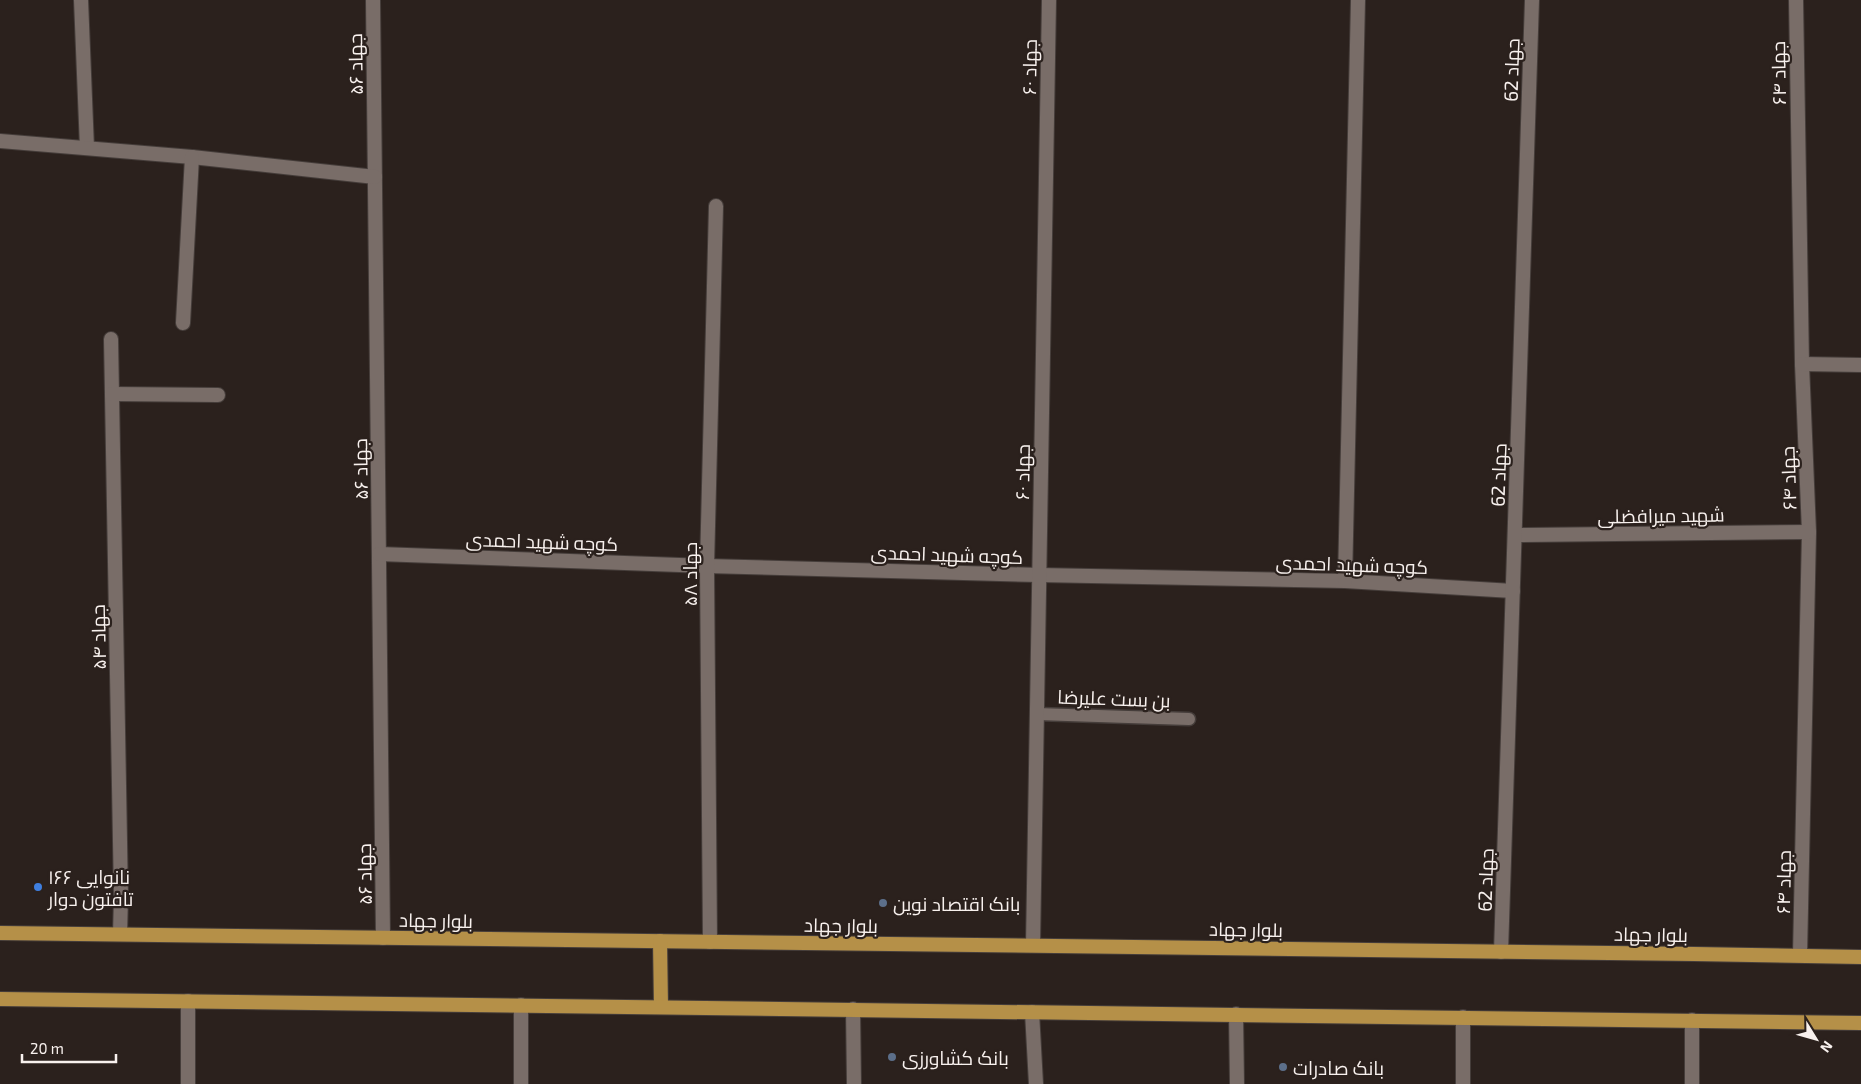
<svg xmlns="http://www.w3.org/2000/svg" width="1861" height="1084" viewBox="0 0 1861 1084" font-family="'Exo 2',Cairo,sans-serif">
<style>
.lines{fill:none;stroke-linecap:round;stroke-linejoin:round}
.service-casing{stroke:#453d3a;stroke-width:15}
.minor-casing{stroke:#453d3a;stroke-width:16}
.primary-casing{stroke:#453d3a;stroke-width:16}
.service{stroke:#796d68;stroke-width:12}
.minor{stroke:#796d68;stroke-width:14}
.primary{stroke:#b59048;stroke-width:14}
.shop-dot{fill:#3f7fe0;stroke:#2b211d;stroke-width:2}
.service-dot{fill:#5c6f8a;stroke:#2b211d;stroke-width:2}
.labels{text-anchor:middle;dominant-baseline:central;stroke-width:4.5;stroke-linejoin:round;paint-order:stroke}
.street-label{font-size:19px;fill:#f8f1ee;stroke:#2b211d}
.poi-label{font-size:19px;fill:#f8f1ee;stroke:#2b211d;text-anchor:start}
</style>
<rect width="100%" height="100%" fill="#2b211d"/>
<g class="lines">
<g class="service-casing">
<polyline id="service" points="1037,714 1189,719"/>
</g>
<g class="minor-casing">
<g id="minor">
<polyline points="81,0 87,148"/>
<polyline points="373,0 383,938"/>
<polyline points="1796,0 1802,364 1809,532 1800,955"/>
<polyline points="0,141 192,157 375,177"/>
<polyline points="183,323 192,157"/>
<polyline points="111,339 121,897 120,934"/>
<polyline points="1802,364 1861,365"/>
<polyline points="112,394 218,395"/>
<polyline points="1515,535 1809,532"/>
<polyline points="379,554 707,566 1039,575 1345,581 1513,591"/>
<polyline points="1345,581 1358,0"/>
<polyline points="710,942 707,566 716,206"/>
<polyline points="1033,945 1049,0"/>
<polyline points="1501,952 1532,0"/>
<polyline points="188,1001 188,1084"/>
<polyline points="853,1009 854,1084"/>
<polyline points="1032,1012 1036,1084"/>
<polyline points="1236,1014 1237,1084"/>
<polyline points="521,1084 521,1005"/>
<polyline points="1463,1084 1463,1017"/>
<polyline points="1692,1084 1692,1020"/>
</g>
</g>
<g class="primary-casing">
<g id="primary">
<polyline points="0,933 1694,954 1861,957"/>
<polyline points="660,941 661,1007"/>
<polyline points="0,999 1861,1023"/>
</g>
</g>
<use href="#service" class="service"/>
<use href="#minor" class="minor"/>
<use href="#primary" class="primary"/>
</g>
<circle class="shop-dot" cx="38" cy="887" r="5"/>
<g class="service-dot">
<circle cx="883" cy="903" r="5"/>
<circle cx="892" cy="1057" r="5"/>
<circle cx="1283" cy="1067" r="5"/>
</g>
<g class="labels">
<g class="street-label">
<text transform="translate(355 64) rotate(-91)">جهاد ۵۶</text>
<text transform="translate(1029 67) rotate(-89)">جهاد ۶۰</text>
<text transform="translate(1511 70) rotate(-88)">جهاد 62</text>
<text transform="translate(1778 73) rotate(-91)">جهاد ۶۴</text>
<text transform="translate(360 469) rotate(-91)">جهاد ۵۶</text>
<text transform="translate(1022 472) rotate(-89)">جهاد ۶۰</text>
<text transform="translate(1498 475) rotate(-88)">جهاد 62</text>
<text transform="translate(1788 478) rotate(-92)">جهاد ۶۴</text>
<text transform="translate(1661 515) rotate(-1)">شهید میرافضلی</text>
<text transform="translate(542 541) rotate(2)">کوچه شهید احمدی</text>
<text transform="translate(947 554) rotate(2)">کوچه شهید احمدی</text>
<text transform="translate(1352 564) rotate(2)">کوچه شهید احمدی</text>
<text transform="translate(689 574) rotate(-90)">جهاد ۵۸</text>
<text transform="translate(98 637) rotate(-91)">جهاد ۵۴</text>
<text transform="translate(1114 698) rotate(2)">بن بست علیرضا</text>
<text transform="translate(364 874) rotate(-91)">جهاد ۵۶</text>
<text transform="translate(1485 880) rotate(-88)">جهاد 62</text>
<text transform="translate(1783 882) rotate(-89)">جهاد ۶۴</text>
<text transform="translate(436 920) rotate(1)">بلوار جهاد</text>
<text transform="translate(841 925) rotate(1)">بلوار جهاد</text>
<text transform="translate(1246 929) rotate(1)">بلوار جهاد</text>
<text transform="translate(1651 934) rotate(1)">بلوار جهاد</text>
</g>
<g class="poi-label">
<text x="48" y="876">نانوایی ۱۶۶<tspan x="48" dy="22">تافتون دوار</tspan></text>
<text x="893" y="903">بانک اقتصاد نوین</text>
<text x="902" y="1057">بانک کشاورزی</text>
<text x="1293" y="1067">بانک صادرات</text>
</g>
</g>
<g transform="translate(1816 1039) rotate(127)" stroke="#2b211d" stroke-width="4" paint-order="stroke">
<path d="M0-4L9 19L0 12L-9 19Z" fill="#f8f1ee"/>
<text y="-8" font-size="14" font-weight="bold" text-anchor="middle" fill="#f8f1ee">N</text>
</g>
<path d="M22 1054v8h94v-8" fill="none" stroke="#f8f1ee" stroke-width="2.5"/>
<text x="30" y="1054" font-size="15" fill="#f8f1ee" stroke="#2b211d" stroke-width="4" paint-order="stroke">20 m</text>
</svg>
